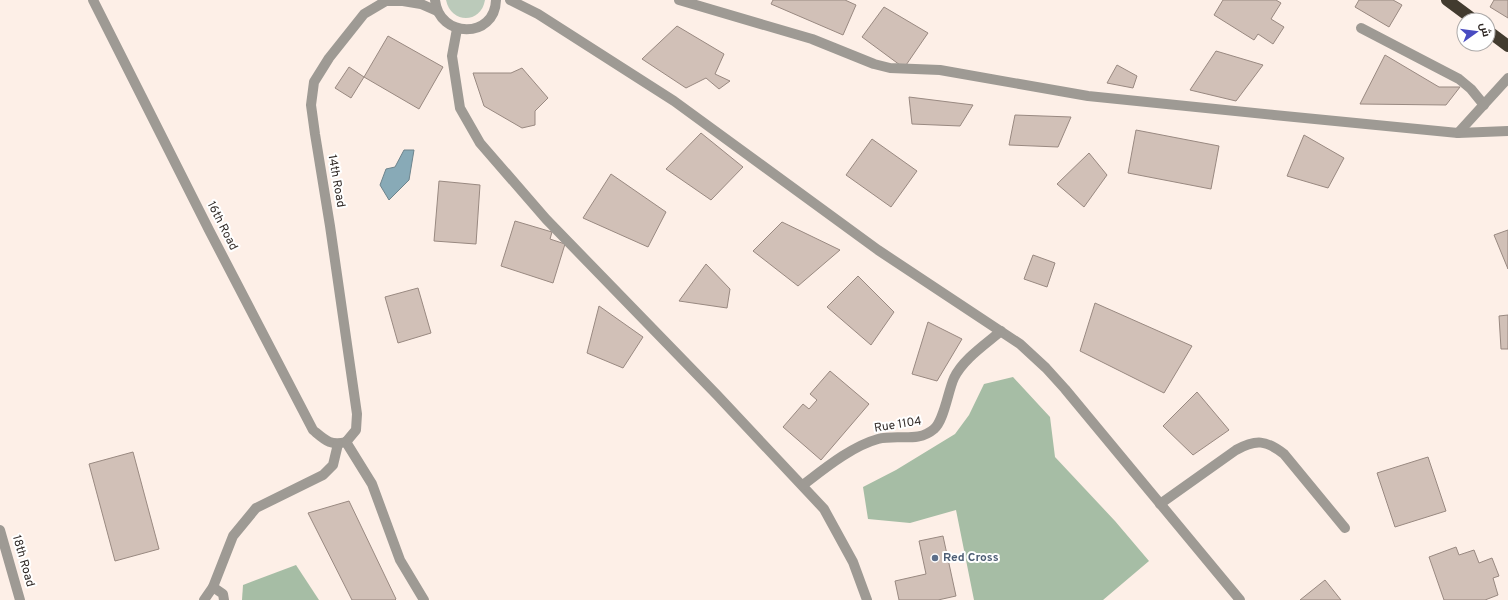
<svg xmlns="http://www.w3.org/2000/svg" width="1508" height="600" viewBox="0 0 1508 600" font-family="Overpass,Cairo,sans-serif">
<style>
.green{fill:#bbcaba}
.forest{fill:#a6bda5}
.water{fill:#88aab7;stroke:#6e848c}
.building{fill:#d1c0b7;stroke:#998981}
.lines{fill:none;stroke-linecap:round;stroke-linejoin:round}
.street{stroke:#9e9a94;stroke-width:10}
.highway{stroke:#423b2f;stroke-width:12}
.service-dot{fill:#5c6f8a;stroke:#fff;stroke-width:1.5}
.labels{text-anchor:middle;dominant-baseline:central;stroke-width:4;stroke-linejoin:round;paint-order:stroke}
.street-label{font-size:12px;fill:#312a27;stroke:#fff}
.service-label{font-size:12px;font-weight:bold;fill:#4e5e75;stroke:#fff;text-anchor:start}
</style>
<rect width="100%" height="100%" fill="#fdefe7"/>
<path class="green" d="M446,0H485C481,24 451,24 446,0Z"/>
<g class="forest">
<polygon points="1013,377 1050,417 1055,457 1115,521 1149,561 1103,600 974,600 956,510 910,523 868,519 863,487 896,470 955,434 969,415 984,384"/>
<polygon points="296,565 319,600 242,600 243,585"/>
</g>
<polygon class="water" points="404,150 414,150 409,180 389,200 380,185 386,169 395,167"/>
<g class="building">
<polygon points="773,0 845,0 856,5 843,35 771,4"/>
<polygon points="1223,0 1276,0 1281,3 1271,19 1284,27 1273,44 1258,34 1254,40 1214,15"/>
<polygon points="1359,0 1393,0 1402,5 1389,27 1355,7"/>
<polygon points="1494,0 1508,0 1508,18 1490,7"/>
<polygon points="884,7 928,33 904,68 862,37"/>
<polygon points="677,26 724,54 715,74 730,81 719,89 706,78 686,88 642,59"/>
<polygon points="388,36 443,67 419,109 364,77"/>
<polygon points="1216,51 1263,65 1236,101 1190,90"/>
<polygon points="1385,55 1439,87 1460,87 1446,105 1360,104"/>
<polygon points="1117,65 1137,76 1133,88 1107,83"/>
<polygon points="349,67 364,77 351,98 335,88"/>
<polygon points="522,68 548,98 535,111 535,125 522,128 484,106 473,73 511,73"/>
<polygon points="909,97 973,105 960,126 912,124"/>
<polygon points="1015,115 1071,117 1058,147 1009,145"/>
<polygon points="1136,130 1219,146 1211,189 1128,173"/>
<polygon points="701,133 743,167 711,200 666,169"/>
<polygon points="1304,135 1344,158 1328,188 1287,176"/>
<polygon points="872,139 917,171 891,207 846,175"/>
<polygon points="1089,153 1107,175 1084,207 1057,184"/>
<polygon points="611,174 666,212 648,247 583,218"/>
<polygon points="439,181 480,185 476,244 434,241"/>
<polygon points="515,221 552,232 550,239 565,244 553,283 501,266"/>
<polygon points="782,222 840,250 798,286 753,251"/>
<polygon points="1508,230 1508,269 1494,235"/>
<polygon points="1033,255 1055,263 1047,287 1024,279"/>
<polygon points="706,264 730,289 727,308 679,301"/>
<polygon points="858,276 894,312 871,345 827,307"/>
<polygon points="418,288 431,333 398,343 385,297"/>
<polygon points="1095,303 1192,346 1164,393 1080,351"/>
<polygon points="599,306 643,337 623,368 587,353"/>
<polygon points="1508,315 1508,349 1501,349 1499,316"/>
<polygon points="928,322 962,339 937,381 912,374"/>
<polygon points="830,371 869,404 821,460 783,427 803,404 809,409 817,400 810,394"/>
<polygon points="1197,392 1229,430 1193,455 1163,426"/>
<polygon points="133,452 159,549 115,561 89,464"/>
<polygon points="1428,457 1446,511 1395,527 1377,473"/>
<polygon points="349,501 396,599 395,600 352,600 308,513"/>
<polygon points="943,536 956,596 938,600 899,600 895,581 926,574 919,541"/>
<polygon points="1456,547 1459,555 1474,550 1479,563 1492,558 1499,576 1493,578 1498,595 1485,600 1444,600 1429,557"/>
<polygon points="1325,580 1341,600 1300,600"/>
</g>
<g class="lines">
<g class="street">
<path d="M93,0L209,230L313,430C325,440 330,446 346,442"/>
<path d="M435,0C439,39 495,39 496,0"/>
<polyline points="510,0 538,14 674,101 878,250 1020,344 1046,368 1065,389 1240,600"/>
<polyline points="679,0 812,39 874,64 890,68 940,70 1088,96 1274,115 1458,133 1508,131"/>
<polyline points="1361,28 1459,79 1471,89 1484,105"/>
<polyline points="457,29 452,56 460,108 480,143 546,219 717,395 824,509 853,562 867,600"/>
<polyline points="1458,133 1508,78"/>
<polyline points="346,442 356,430 357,414 330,226 315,134 311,105 314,82 329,58 364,14 386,1 403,1 421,4 437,11"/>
<polyline points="346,442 372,484 400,560 424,600"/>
<path d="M803,485C824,469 852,446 878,439C898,434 918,443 934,429C944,421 948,391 954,378C963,359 986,344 1001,331"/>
<path d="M1160,504L1236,450C1256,439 1266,440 1284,454L1345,528"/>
<polyline points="0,530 20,600"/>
<polyline points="213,587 223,594 224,600"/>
<polyline points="204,600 213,587 233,536 256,508 323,475 333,465 338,444"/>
</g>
<g class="highway">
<polyline points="1447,0 1474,20"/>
<polyline points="1488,31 1508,46"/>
</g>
</g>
<circle class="service-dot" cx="935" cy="558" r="4"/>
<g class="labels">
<g class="street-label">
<text transform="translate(336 181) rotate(80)">14th Road</text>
<text transform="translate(222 226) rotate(63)">16th Road</text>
<text transform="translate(898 425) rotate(-9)">Rue 1104</text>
<text transform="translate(23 561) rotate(74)">18th Road</text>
</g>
<g class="service-label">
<text x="943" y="558">Red Cross</text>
</g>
</g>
<g transform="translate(1476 32) rotate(76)"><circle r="19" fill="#ffffff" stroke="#adaaa9"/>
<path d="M0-3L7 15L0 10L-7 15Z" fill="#494bc1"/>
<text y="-6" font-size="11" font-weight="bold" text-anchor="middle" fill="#312a27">ش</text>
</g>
</svg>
